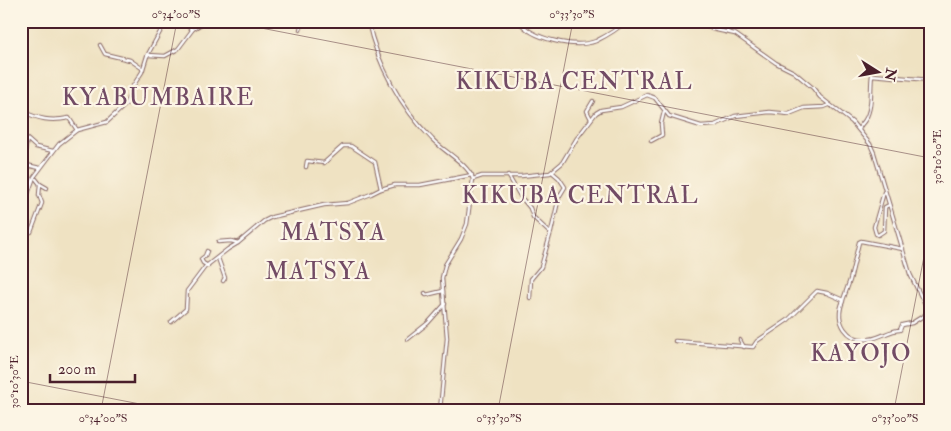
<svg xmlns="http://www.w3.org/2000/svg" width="951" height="431" viewBox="0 0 951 431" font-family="'IM FELL Double Pica',serif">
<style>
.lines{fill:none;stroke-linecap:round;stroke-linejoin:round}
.minor-casing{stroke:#846360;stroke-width:4.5}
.minor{stroke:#fff;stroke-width:2.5}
.ticks{fill:none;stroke:#4a1f2b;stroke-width:1;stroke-opacity:0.45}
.labels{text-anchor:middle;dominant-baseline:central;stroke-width:4.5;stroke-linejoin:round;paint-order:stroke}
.quarter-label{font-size:24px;letter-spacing:1px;fill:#724b65;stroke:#fcf5e5}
.neatline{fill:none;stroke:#4a1f2b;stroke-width:2}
.ticks-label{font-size:12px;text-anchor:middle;fill:#4a1f2b}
</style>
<rect width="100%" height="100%" fill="#fcf5e5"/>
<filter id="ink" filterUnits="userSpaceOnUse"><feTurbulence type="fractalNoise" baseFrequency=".02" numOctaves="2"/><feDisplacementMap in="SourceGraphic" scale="10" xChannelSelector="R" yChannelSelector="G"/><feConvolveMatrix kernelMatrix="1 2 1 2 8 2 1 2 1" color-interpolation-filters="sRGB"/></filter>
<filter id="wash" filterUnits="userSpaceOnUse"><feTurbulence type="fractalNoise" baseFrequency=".0096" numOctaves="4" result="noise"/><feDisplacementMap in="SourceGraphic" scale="20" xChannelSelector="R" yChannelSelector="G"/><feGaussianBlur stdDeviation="1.12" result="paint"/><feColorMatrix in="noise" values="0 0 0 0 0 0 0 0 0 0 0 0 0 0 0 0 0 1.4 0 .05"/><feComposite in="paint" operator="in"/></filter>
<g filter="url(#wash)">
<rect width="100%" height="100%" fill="#efe2c2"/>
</g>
<g filter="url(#ink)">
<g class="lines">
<g class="minor-casing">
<g id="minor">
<polyline points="185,21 192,30"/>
<path d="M368,21C377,64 401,108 432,139C443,151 467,163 473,179L467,224L461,239L445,265L442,278L447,338L440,410"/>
<path d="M519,21C531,39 575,49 596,41C606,36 618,29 626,21"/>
<polyline points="696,21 712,29 735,34 776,63 794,72 813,88 820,97 852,122 870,144 874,153 910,274 930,315"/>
<polyline points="300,30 302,21"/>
<polyline points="727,32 729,21"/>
<polyline points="100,45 105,54 130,60 143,69"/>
<polyline points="148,55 165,56 178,49 193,29 206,21"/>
<polyline points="21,103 21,104"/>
<path d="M21,111C39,119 50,122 69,118L77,130"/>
<polyline points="591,119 587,111 593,101"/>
<path d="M859,130C860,124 863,124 865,120C873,108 870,89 872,75L930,80"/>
<polyline points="651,141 662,135 661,124 664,112"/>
<polyline points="22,164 40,168"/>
<polyline points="23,164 27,139 36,147 53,151"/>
<polyline points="306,167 307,161 324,163 343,146 351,146 375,162 381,189"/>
<polyline points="508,175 520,196 530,208 533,217 549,232 551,232 541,267 531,279 530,298"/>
<polyline points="473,179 482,176 521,176 550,173 562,163 577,138 596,113 601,110 621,107 647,95 655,98 669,116 701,126 715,125 735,116 770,112 789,114 804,108 824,107 829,105"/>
<polyline points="40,184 47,188"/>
<polyline points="884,192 874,227 876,234 878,235 884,231 885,207 889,205"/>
<polyline points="21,213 34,177 59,144 77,130 107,122 126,104 133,86 142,72 147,56 166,21"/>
<polyline points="31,232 42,203 39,195 40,184 36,179"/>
<polyline points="551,232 559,197 565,187 559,178 552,172"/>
<polyline points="218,242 231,241 238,243"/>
<polyline points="207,251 205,256 201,259 203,263 208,266"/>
<polyline points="218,258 225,278 223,281"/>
<polyline points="425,293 426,295 443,291"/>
<path d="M843,301C834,322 847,342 870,339C880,338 890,330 900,330L902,325L912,323L928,313"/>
<polyline points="171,322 186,309 187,291 205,267 228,249 238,243 264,221 272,217 324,205 348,203 371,194 381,189 395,185 420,185 472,175"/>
<polyline points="408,339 428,323 445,304"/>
<polyline points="740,340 744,347"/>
<polyline points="675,341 753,347 757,341 788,320 817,291 827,293 843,300 850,280 859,242 861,241 903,249"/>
<polyline points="21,410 22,410"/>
</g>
</g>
<use href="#minor" class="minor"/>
</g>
</g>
<path class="ticks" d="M225,21L930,158M21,381L171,410M101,410L177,21M498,410L573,21M894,410L930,226"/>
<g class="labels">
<g class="quarter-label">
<text x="574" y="81">KIKUBA CENTRAL</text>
<text x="158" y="97">KYABUMBAIRE</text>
<text x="580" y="195">KIKUBA CENTRAL</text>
<text x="333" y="232">MATSYA</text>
<text x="318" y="271">MATSYA</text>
<text x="861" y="353">KAYOJO</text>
</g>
</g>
<rect width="951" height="431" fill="none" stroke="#fcf5e5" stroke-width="55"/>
<g transform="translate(878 72) rotate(101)" stroke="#fcf5e5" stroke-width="4" paint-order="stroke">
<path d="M0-4L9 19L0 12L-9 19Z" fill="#4a1f2b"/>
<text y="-8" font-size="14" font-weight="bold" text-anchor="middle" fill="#4a1f2b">N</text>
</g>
<path d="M50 374v8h85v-8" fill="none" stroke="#4a1f2b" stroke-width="2.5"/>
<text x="58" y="374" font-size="15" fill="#4a1f2b" stroke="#fcf5e5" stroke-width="4" paint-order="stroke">200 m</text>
<rect x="28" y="28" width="896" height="376" class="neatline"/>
<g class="ticks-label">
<text x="176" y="18">0°34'00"S</text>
<text x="572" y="18">0°33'30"S</text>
<text transform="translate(937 157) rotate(-90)" y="4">30°10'00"E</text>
<text transform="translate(14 382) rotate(-90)" y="4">30°10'30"E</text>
<text x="103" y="422">0°34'00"S</text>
<text x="499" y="422">0°33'30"S</text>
<text x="895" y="422">0°33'00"S</text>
</g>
</svg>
